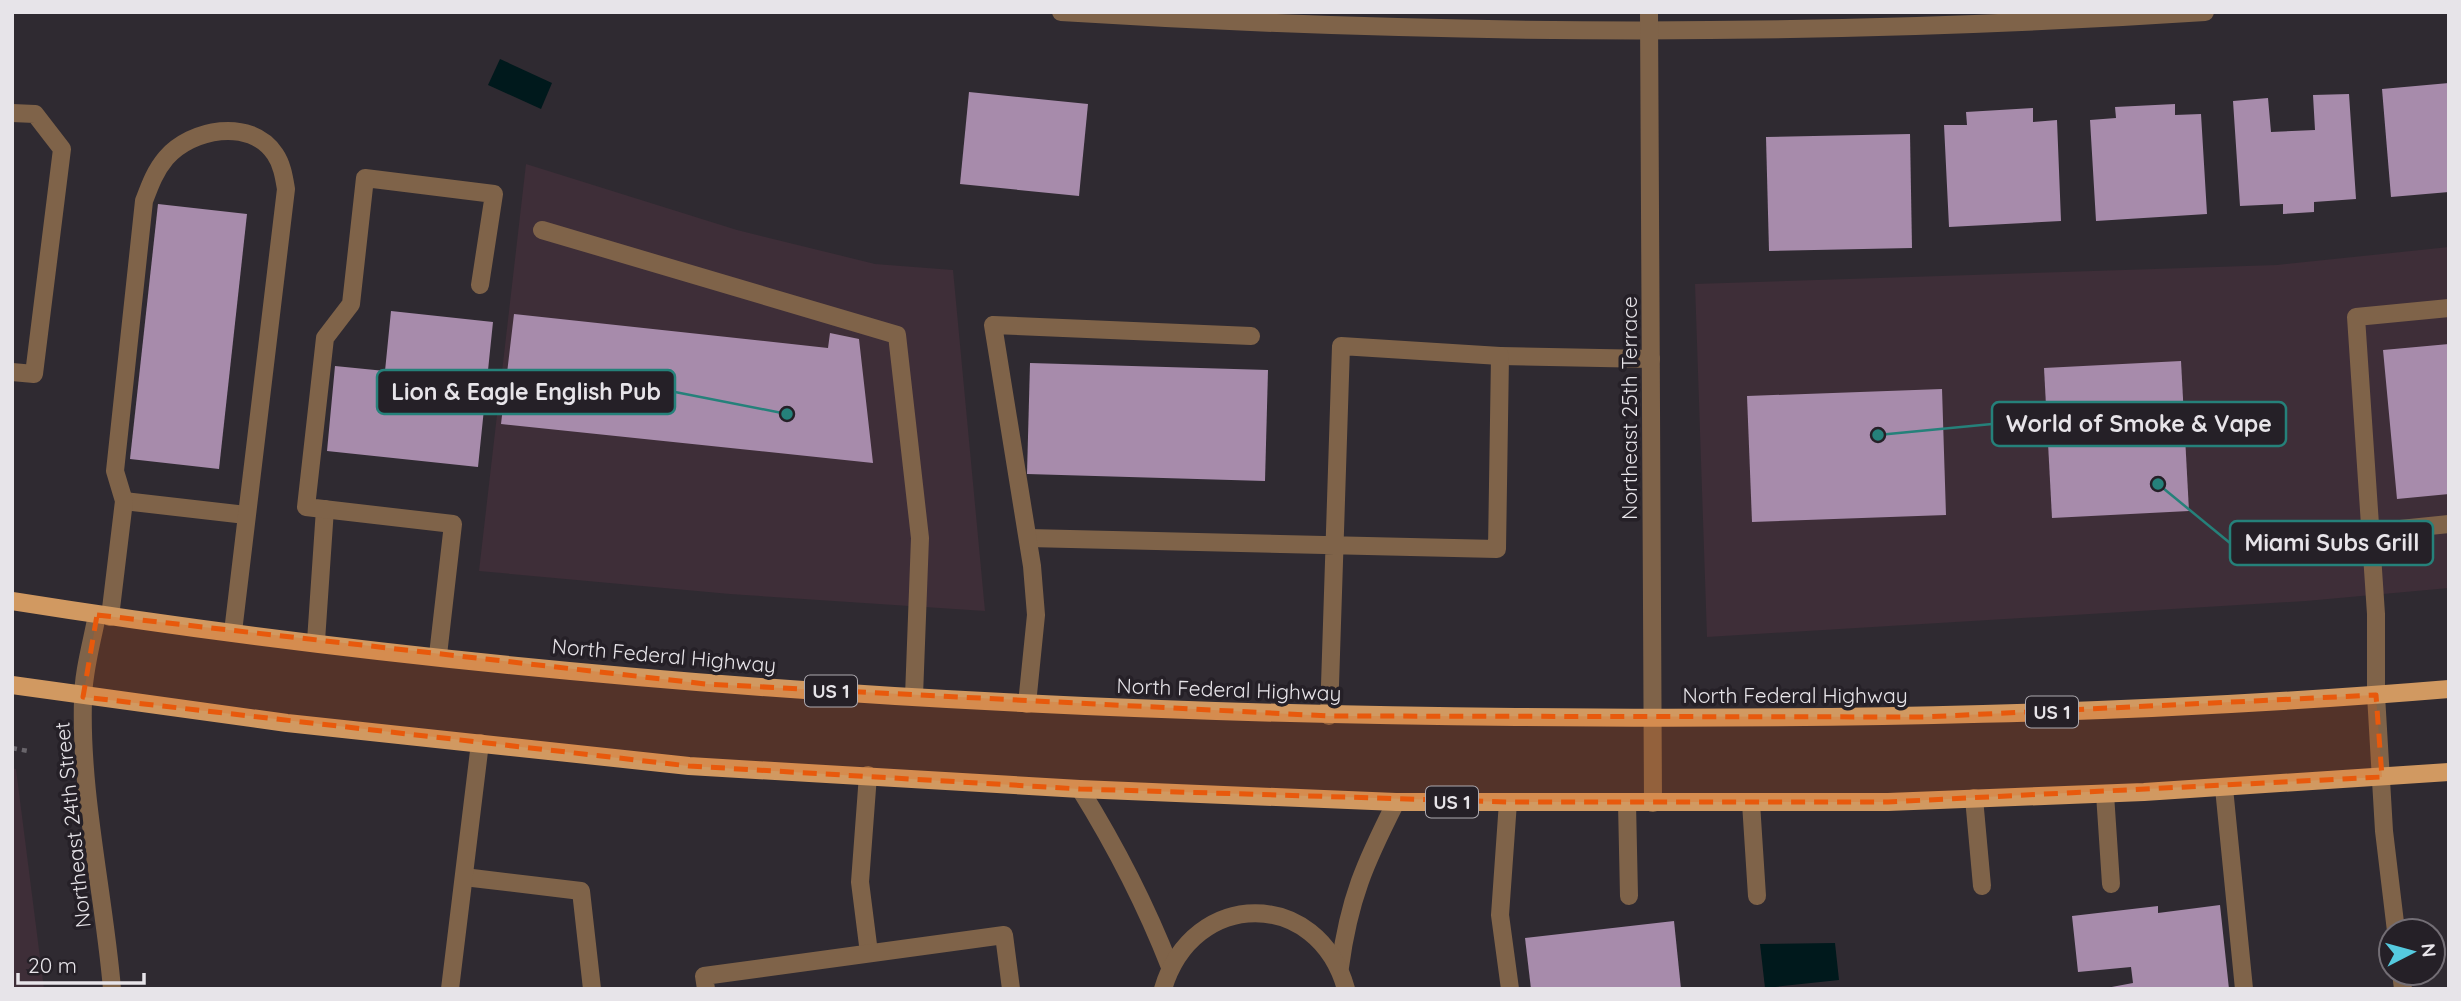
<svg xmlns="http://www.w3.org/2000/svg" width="2461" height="1001" viewBox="0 0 2461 1001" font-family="Quicksand,sans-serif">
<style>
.commercial{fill:#3e2e38}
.water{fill:#00191c}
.building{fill:#a78bab}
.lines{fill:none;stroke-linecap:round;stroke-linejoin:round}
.path{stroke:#69656b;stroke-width:4.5;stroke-dasharray:5 5;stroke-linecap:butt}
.lane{stroke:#7f6349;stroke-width:18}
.street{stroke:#7f6349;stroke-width:18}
.primary{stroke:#d19961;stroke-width:18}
.marked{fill:#e8590c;fill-opacity:0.2;stroke:#e8590c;stroke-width:5;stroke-dasharray:14 9;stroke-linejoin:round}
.labels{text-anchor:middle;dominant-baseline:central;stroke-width:7;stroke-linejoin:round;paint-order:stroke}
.shield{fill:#252027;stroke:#ada9af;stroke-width:2}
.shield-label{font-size:19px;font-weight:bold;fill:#e7e4e9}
.street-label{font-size:21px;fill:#e7e4e9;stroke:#252027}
.leader{fill:none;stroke:#25817a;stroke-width:2.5}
.callout-dot{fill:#25817a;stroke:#252027;stroke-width:2.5}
.callout{fill:#252027;stroke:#25817a;stroke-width:2.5}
.callout-label{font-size:23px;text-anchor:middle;font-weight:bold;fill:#e7e4e9}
</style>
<rect width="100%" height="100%" fill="#2f2a31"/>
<g class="commercial">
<polygon points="526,164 737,230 875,264 953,270 985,611 730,594 479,571"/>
<polygon points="2449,247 2449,588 2306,601 1707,637 1695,284 2277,265"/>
<polygon points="12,768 16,769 44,989 12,989"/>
</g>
<g class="water">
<polygon points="500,59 552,83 541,109 488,85"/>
<polygon points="1835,943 1839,980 1765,988 1760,944"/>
</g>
<g class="building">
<polygon points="2449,83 2449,192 2391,197 2382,89"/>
<polygon points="969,92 1088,104 1079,196 960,184"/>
<polygon points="2349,94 2356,199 2314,202 2314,212 2283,214 2283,204 2240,206 2233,101 2268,98 2271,132 2315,130 2313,95"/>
<polygon points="2175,104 2175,115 2201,114 2207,214 2096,221 2090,120 2116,118 2115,107"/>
<polygon points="2033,108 2033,122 2057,120 2061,221 1949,227 1944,125 1967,125 1966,112"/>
<polygon points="1910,134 1912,248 1769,251 1766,137"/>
<polygon points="158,204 247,214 219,469 130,459"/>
<polygon points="391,311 493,322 478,467 327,451 335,366 385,371"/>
<polygon points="514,314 828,348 830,333 859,339 873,463 501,424"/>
<polygon points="2449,344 2449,494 2397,499 2383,350"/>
<polygon points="2181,361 2189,511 2052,518 2044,368"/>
<polygon points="1030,363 1268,370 1265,481 1027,474"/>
<polygon points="1942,389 1946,515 1752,522 1747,396"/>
<polygon points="2220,905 2229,989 2101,989 2133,983 2131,967 2078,972 2072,916 2158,906 2158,913"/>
<polygon points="1674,921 1681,989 1531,989 1525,938"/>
</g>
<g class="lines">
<polyline class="path" points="12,748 28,751"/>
<g class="lane">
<polyline points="12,113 35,114 62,149 34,374 12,372"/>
<polyline points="542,230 897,335 920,538 914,696"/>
<polyline points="1500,356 1651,359"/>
<polyline points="124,501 246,515"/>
<polyline points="2371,532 2449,524"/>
<polyline points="1028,538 1497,549 1500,356 1341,346 1329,716"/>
<path d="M110,617L124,501L115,471L144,201C150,185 155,171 166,158C191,129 250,117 275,154C282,164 284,177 286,189L233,632"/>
<polyline points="316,641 325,509"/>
<polyline points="438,655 453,524 306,507 325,338 351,304 365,178 494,194 480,285"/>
<polyline points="2376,695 2376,614 2356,317 2449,308"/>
<polyline points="1027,704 1036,615 1032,566 993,325 1251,336"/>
<polyline points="868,775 860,882 869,953"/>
<polyline points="2224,788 2244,989"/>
<path d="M1080,789C1116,847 1145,903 1170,967"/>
<polyline points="2105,794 2111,884"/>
<polyline points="1974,798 1982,886"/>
<polyline points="1508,802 1500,915 1510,989"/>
<polyline points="1627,803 1629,896"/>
<polyline points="1751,803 1757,896"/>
<polyline points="464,877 581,891 592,989"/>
<path d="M1340,967C1349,899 1365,863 1396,802"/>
<polyline points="450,989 480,743"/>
<polyline points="706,989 704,976 1004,935 1011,989"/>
<path d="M1163,989C1193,888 1318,888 1346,989"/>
</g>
<g class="street">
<path d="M1061,12C1442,36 1824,37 2205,12"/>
<polyline points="1649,12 1653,803"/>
<path d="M97,615C92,642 83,672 83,700C80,794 104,894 112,989"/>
<polyline points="2376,695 2384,831 2396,931"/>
<polyline points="2401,973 2403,989"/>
</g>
<g class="primary">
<path d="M12,601C508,680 1015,713 1516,717C1828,720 2138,715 2449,689"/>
<polyline points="12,685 287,723 689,766 1080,789 1396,802 1888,802 2144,792 2449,772"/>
</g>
</g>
<path class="marked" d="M97,615L706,684L1329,716L1924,717L2376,695L2382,777L1888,802H1508L1080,789L689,766L83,697Z"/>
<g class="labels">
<g class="shield">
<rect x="805" y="675.5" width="52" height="31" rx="5"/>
<rect x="2026" y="696.5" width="52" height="31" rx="5"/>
<rect x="1426" y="786.5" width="52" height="31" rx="5"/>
</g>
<g class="shield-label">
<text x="831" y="691">US 1</text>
<text x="2052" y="712">US 1</text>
<text x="1452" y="802">US 1</text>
</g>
<g class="street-label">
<text transform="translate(1629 408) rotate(-90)">Northeast 25th Terrace</text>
<text transform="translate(664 655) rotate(5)">North Federal Highway</text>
<text transform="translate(1229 689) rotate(2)">North Federal Highway</text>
<text x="1795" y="695">North Federal Highway</text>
<text transform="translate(72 825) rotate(-96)">Northeast 24th Street</text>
</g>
</g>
<path class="leader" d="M787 414L675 392M1878 435L1992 424M2158 484L2230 543"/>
<g class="callout-dot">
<circle cx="787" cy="414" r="7"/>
<circle cx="1878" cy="435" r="7"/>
<circle cx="2158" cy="484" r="7"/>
</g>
<g class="callout">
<rect x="377" y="370" width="298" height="44" rx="7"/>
<rect x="1992" y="402" width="294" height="44" rx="7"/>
<rect x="2230" y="521" width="203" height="44" rx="7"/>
</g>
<g class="callout-label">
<text x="526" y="400">Lion &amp; Eagle English Pub</text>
<text x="2139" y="432">World of Smoke &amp; Vape</text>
<text x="2332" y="551">Miami Subs Grill</text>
</g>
<rect width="2461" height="1001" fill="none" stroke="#e7e4e9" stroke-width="28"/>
<g transform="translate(2412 952) rotate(84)"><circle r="33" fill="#252027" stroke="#736e75" stroke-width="2"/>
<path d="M0-5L12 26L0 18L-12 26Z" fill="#55cadf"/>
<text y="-10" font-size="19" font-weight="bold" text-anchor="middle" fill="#e7e4e9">N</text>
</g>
<path d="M18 973v10h126v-10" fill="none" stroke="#e7e4e9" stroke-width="3.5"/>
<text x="28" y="973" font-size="21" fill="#e7e4e9" stroke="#252027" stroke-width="5" paint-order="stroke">20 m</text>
</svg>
